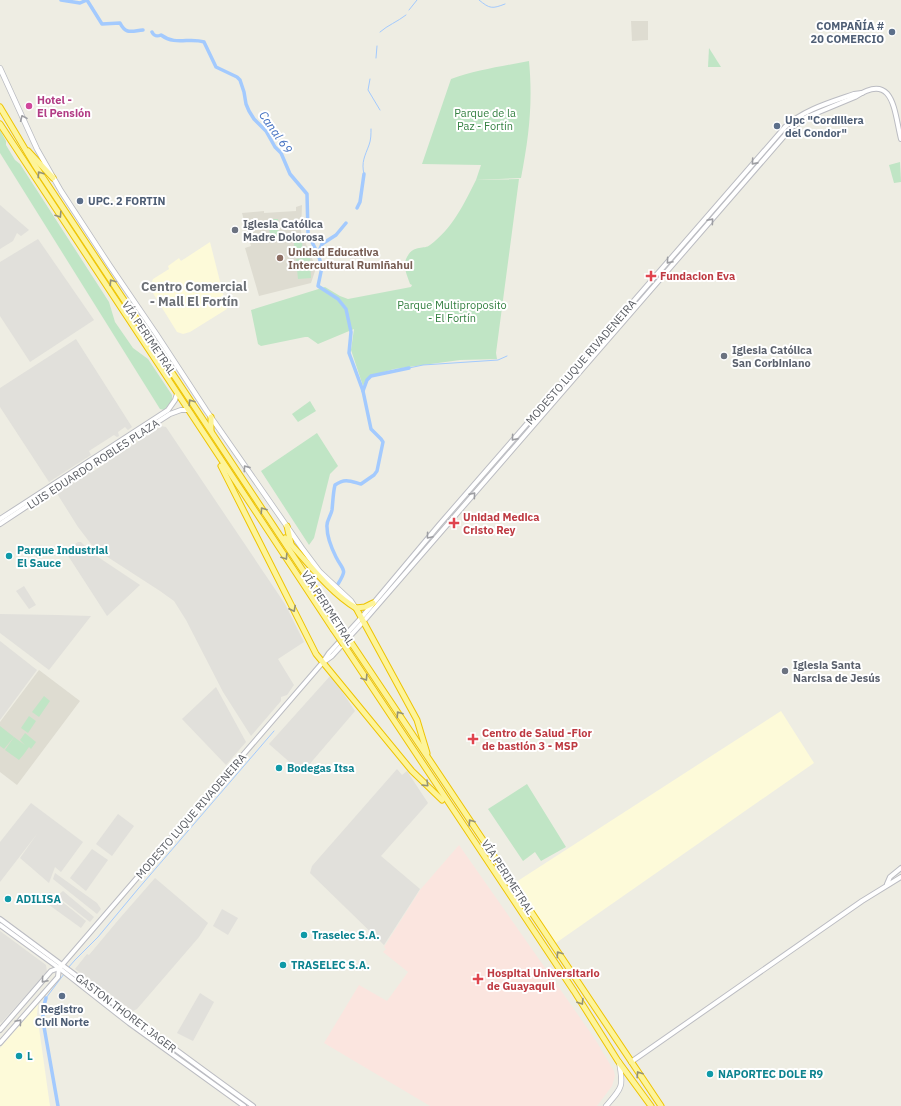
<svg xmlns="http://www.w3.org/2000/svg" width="901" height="1106" viewBox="0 0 901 1106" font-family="'IBM Plex Sans',sans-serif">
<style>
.commercial{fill:#fdfad9}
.industrial{fill:#e1e0db}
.education{fill:#dedcd1}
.medical{fill:#fbe5df}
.green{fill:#c0e5c5}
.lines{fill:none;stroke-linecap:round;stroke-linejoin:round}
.stream{stroke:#a3cafe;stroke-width:1}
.canal{stroke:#a3cafe;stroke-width:3.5}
.tertiary-casing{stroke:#bbbcc2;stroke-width:6}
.secondary-casing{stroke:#b9bbc1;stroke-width:6}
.trunk-casing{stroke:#eec403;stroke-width:7}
.tertiary{stroke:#fff;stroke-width:4}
.secondary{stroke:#fff;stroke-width:4.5}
.trunk{stroke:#fdf49a;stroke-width:5}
.trunk-bridge-casing{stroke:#eec403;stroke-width:7;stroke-linecap:butt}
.trunk-bridge{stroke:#fdf49a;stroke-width:5}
.oneway{stroke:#9d9ea2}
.oneway2{stroke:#949277}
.service-dot{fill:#5c6f8a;stroke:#fff;stroke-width:1.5}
.hotel-dot{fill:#d1479c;stroke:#fff;stroke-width:1.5}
.worship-dot{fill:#6b7280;stroke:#fff;stroke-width:1.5}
.education-dot{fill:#8d6e63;stroke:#fff;stroke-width:1.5}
.health-dot{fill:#e0444e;stroke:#fff;stroke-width:1.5}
.culture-dot{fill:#0f9aa8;stroke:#fff;stroke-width:1.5}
.labels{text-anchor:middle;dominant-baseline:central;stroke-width:4;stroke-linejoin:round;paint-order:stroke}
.service-label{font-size:11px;font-weight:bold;fill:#4e5e75;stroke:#fff;text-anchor:start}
.hotel-label{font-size:11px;font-weight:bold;fill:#b23c85;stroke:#fff;text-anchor:start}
.park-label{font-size:11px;fill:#358142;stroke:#fff}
.worship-label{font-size:11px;font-weight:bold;fill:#5b616d;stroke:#fff;text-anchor:start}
.education-label{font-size:11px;font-weight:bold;fill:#785e54;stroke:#fff;text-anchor:start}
.health-label{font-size:11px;font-weight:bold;fill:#be3a42;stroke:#fff;text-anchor:start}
.street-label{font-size:11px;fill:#5b5e64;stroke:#fff}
.culture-label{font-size:11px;font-weight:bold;fill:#0d838f;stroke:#fff;text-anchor:start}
.water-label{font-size:12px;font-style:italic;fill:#4572c2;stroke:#fff}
.quarter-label{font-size:13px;font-weight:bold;fill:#6c7076;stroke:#fff}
</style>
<rect width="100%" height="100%" fill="#eeede3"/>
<g class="commercial">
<polygon points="210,242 227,309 190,332 183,334 177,332 151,290 151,284 153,279 169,269 168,266 179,258 181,261"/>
<polygon points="781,711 814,763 553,945 513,884"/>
<polygon points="38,1004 37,1014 50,1106 0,1106 0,1048"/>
</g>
<g class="industrial">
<polygon points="0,205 29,230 21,236 17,233 13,241 0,249"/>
<polygon points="38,239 94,320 30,362 0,316 0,262"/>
<polygon points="76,339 132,427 128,430 125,427 118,432 119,436 117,437 114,435 89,451 91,455 49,482 0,407 0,388"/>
<polygon points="161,426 166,427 285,604 304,642 278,659 294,685 287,695 281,697 281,701 251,736 223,692 186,620 174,601 160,591 109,558 91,544 78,527 56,492 91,470 94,471"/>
<polygon points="78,542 81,542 92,553 140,585 107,616 65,551"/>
<polygon points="24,586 36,605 29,609 16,591"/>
<polygon points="0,614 58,615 91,616 49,670 0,633"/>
<polygon points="0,641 37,670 0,720"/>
<polygon points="331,675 355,711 302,773 269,744"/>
<polygon points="216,687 246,742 226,765 182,719"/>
<polygon points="397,769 402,775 407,771 428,803 381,856 420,889 384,945 310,873 312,866"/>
<polygon points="31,803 83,842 61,872 55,867 49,883 20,858 37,834 0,882 0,842"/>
<polygon points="118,814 134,826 112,856 96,844"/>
<polygon points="92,849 108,860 86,891 70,878"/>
<polygon points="55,873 97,903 101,909 97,914 53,879"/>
<polygon points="155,878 208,923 199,937 137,1009 133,1011 131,1010 75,969 87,954 89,955 120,918"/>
<polygon points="63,891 94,917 90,922 57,896"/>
<polygon points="50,892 86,921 81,928 45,902 46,896"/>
<polygon points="222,909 238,918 228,935 213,926"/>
<polygon points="0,931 46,965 47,972 1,1023 0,1022"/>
<polygon points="200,993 214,1002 193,1041 177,1033"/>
</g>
<g class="education">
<polygon points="631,21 648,21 648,40 632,41"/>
<polygon points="302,205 301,232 316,268 311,283 259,296 245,248 251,246 242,213 264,211 264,213 296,211 296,207"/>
<polygon points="39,670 80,701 17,785 0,772 0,722"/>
</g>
<polygon class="medical" points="459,845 595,1039 614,1071 615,1076 612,1086 597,1106 430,1106 324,1043 359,985 387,1001 408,972 383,952 386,949 384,947 420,890"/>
<g class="green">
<polygon points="709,48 721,67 708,67"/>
<path d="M529,61C533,103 529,136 521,178L476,180L481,165L422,164L451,79C476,70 503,66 529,61Z"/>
<polygon points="0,130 6,141 6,145 15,160 20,164 109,302 115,322 133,348 148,359 172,395 172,401 164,410 160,409 0,153"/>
<polygon points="900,162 901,182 894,183 889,165"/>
<path d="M519,179L496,353L497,359L460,360L394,369L370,376L366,380L363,386L351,350L354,329L318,344L308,337H305L261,346L258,344L251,310L325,287L340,296L348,299L411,287L412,285L410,284C407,275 402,266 407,257C414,244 424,250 430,245C452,229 464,204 476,180Z"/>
<polygon points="268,219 278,219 279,237 270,237"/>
<polygon points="302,241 303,256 295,257 294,243"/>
<polygon points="310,257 311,278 298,279 296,259"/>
<polygon points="310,401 316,411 298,422 292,414"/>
<polygon points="317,433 338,466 330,474 314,538 309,545 261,471"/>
<polygon points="44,696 50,701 39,717 32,712"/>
<polygon points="29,716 36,721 28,733 21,728"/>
<polygon points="0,726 14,737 4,749 0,746"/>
<polygon points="25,733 36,742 31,749 29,747 24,754 21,752 24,754 19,760 5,750 14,737 25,745 20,740"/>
<polygon points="527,784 566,847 541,861 535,852 523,861 488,809"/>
</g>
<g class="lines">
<g class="stream">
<path d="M479,0C490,9 492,9 505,4"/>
<polyline points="409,10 417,0"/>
<path d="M380,32C388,25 397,22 406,15"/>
<polyline points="376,58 377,46"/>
<polyline points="370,79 368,90 380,110"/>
<path d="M364,174C361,162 365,156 369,145C371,140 371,134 371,129"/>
<polyline points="409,368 423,365 498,360 507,356"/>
<polyline points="68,968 75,960 98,937 138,889 274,731"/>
<polyline points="46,998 64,974"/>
</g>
<g class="canal">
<path d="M61,0L80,3L87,0L102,24L120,23C126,35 132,31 143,30"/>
<path d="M152,32C154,36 156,37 161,35C176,46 189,37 204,42L216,67L237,77L240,80L244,92L246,104L249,111L254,119L266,131L275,147L281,153L290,174L307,194L308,234L318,254L322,267L318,286L338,299L346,309L351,332L349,353L363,391L371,429L381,439L383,442L377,471L374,475L361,484C350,481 345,478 335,485C333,493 333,501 332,510C331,516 326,521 327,527C327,536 332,549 336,557C343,571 348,568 338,584"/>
<polyline points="357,208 360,202 364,174"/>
<polyline points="318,254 322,244 336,235 346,223"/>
<polyline points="363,391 367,380 371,376 409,368"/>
<polyline points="46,998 43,1009 43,1021 58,1106"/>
</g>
<g class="tertiary-casing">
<g id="tertiary">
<polyline points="0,519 168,410 175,400 177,394"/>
<polyline points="0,524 50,491 170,414 181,410 188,410"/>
<path d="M325,661L332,656L363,622L792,127L807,117L855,97C894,71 894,111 901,139"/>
<polyline points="887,884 890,877 901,868"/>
<path d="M0,919C84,981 168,1045 253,1106"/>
<polyline points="0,925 59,968 129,1023 244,1106"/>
<polyline points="0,1030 51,971 59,968"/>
<path d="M0,1043L58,977L59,968L62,965L323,662L329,653L361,618L439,525L785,127C803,110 831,102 854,94L862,93"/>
<polyline points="631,1062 862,901 901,877"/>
</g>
</g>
<g class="secondary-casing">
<g id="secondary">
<polyline points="0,68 37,149 61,191 110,266 157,335 206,410 302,548 320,572 351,601 355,607"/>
<path d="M606,1106C622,1088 624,1087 619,1062"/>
</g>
</g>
<g class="trunk-casing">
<g id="trunk">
<polyline points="0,107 34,164 339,625"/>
<polyline points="0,124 333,629"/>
<polyline points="28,151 53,178"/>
<polyline points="211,417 211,430"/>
<polyline points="221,466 316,654 412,771 442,800"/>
<polyline points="287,526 291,544"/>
<path d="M285,538C308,562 328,591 356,608L417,720L427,753"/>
<polyline points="356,608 365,607 373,603"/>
<polyline points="350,641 661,1106"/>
<polyline points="344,645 574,991 618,1061 651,1106"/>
</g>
</g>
<use href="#tertiary" class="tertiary"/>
<use href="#secondary" class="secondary"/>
<use href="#trunk" class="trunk"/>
<g class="trunk-bridge-casing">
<g id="trunk-bridge">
<polyline points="339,625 350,641"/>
<polyline points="333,629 344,645"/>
</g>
</g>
<use href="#trunk-bridge" class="trunk-bridge"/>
</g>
<defs><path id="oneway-chevron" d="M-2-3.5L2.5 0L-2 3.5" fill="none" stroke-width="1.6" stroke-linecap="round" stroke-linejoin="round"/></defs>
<g class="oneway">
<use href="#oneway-chevron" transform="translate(23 118) rotate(-114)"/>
<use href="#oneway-chevron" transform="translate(754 162) rotate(132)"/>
<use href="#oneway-chevron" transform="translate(711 221) rotate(-49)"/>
<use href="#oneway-chevron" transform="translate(669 261) rotate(131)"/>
<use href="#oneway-chevron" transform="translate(514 438) rotate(131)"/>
<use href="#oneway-chevron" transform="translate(246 468) rotate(-125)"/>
<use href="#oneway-chevron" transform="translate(473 495) rotate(-49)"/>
<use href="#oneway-chevron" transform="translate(429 536) rotate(130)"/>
<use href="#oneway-chevron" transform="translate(44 980) rotate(131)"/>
<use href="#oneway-chevron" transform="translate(19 1022) rotate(-49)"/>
</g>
<g class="oneway2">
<use href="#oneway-chevron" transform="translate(40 174) rotate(-124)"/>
<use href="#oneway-chevron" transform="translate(59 215) rotate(57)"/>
<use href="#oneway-chevron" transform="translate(112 282) rotate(-124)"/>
<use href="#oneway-chevron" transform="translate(191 402) rotate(-124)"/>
<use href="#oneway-chevron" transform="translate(263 510) rotate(-124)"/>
<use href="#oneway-chevron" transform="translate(285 557) rotate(57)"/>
<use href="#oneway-chevron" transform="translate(293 609) rotate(63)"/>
<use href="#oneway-chevron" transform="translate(365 678) rotate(57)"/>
<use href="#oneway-chevron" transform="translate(399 714) rotate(-124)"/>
<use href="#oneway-chevron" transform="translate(426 784) rotate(44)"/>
<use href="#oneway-chevron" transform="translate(471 822) rotate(-124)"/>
<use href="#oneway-chevron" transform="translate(559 954) rotate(-124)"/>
<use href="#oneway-chevron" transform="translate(581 1002) rotate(58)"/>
<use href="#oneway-chevron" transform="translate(639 1074) rotate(-123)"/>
</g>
<g class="service-dot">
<circle cx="892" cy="32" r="4"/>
<circle cx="777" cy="126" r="4"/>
<circle cx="80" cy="201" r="4"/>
<circle cx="62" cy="996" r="4"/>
</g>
<circle class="hotel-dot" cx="29" cy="106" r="4"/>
<g class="worship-dot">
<circle cx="235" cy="230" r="4"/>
<circle cx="724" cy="356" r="4"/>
<circle cx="785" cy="671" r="4"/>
</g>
<circle class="education-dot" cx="280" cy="258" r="4"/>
<g class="health-dot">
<path d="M649 270h4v4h4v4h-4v4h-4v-4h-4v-4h4z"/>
<path d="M452 517h4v4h4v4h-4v4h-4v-4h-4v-4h4z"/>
<path d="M471 733h4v4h4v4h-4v4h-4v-4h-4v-4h4z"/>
<path d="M476 973h4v4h4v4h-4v4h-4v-4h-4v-4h4z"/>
</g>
<g class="culture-dot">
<circle cx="9" cy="556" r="4"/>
<circle cx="279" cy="768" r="4"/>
<circle cx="8" cy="899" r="4"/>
<circle cx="304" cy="935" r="4"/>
<circle cx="283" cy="965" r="4"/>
<circle cx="19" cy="1056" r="4"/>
<circle cx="710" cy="1074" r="4"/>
</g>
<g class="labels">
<g class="service-label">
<text x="884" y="26" text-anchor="end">COMPAÑÍA #<tspan x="884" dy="13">20 COMERCIO</tspan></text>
<text x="785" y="120">Upc "Cordillera<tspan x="785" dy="13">del Condor"</tspan></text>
<text x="88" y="201">UPC. 2 FORTIN</text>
<text x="62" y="1009" text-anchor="middle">Registro<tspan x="62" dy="13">Civil Norte</tspan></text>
</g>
<g class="hotel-label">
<text x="37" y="100">Hotel -<tspan x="37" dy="13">El Pensión</tspan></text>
</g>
<g class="park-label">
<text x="485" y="113">Parque de la<tspan x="485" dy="13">Paz - Fortín</tspan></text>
<text x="452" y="305">Parque Multiproposito<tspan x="452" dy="13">- El Fortín</tspan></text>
</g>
<g class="worship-label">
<text x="243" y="224">Iglesia Católica<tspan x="243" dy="13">Madre Dolorosa</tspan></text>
<text x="732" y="350">Iglesia Católica<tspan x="732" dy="13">San Corbiniano</tspan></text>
<text x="793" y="665">Iglesia Santa<tspan x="793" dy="13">Narcisa de Jesús</tspan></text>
</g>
<g class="education-label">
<text x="288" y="252">Unidad Educativa<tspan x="288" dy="13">Intercultural Rumiñahui</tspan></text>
</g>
<g class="health-label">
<text x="660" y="276">Fundacion Eva</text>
<text x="463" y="517">Unidad Medica<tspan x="463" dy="13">Cristo Rey</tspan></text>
<text x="482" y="733">Centro de Salud -Flor<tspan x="482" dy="13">de bastión 3 - MSP</tspan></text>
<text x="487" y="973">Hospital Universitario<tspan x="487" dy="13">de Guayaquil</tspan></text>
</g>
<g class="street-label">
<text transform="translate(149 338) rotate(56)">VÍA PERIMETRAL</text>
<text transform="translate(581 362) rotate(-49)">MODESTO LUQUE RIVADENEIRA</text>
<text transform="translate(93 464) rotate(-33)">LUIS EDUARDO ROBLES PLAZA</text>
<text transform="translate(328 608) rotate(57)">VÍA PERIMETRAL</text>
<text transform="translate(191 816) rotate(-49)">MODESTO LUQUE RIVADENEIRA</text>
<text transform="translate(508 877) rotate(57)">VÍA PERIMETRAL</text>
<text transform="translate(126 1013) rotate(37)">GASTON THORET JAGER</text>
</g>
<g class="culture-label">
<text x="17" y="550">Parque Industrial<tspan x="17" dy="13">El Sauce</tspan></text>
<text x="287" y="768">Bodegas Itsa</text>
<text x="16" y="899">ADILISA</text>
<text x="312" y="935">Traselec S.A.</text>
<text x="291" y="965">TRASELEC S.A.</text>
<text x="27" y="1056">L</text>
<text x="718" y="1074">NAPORTEC DOLE R9</text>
</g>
<g class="water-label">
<text transform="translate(276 132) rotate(55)">Canal 69</text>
</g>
<g class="quarter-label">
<text x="194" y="286">Centro Comercial<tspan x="194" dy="15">- Mall El Fortín</tspan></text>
</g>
</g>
</svg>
